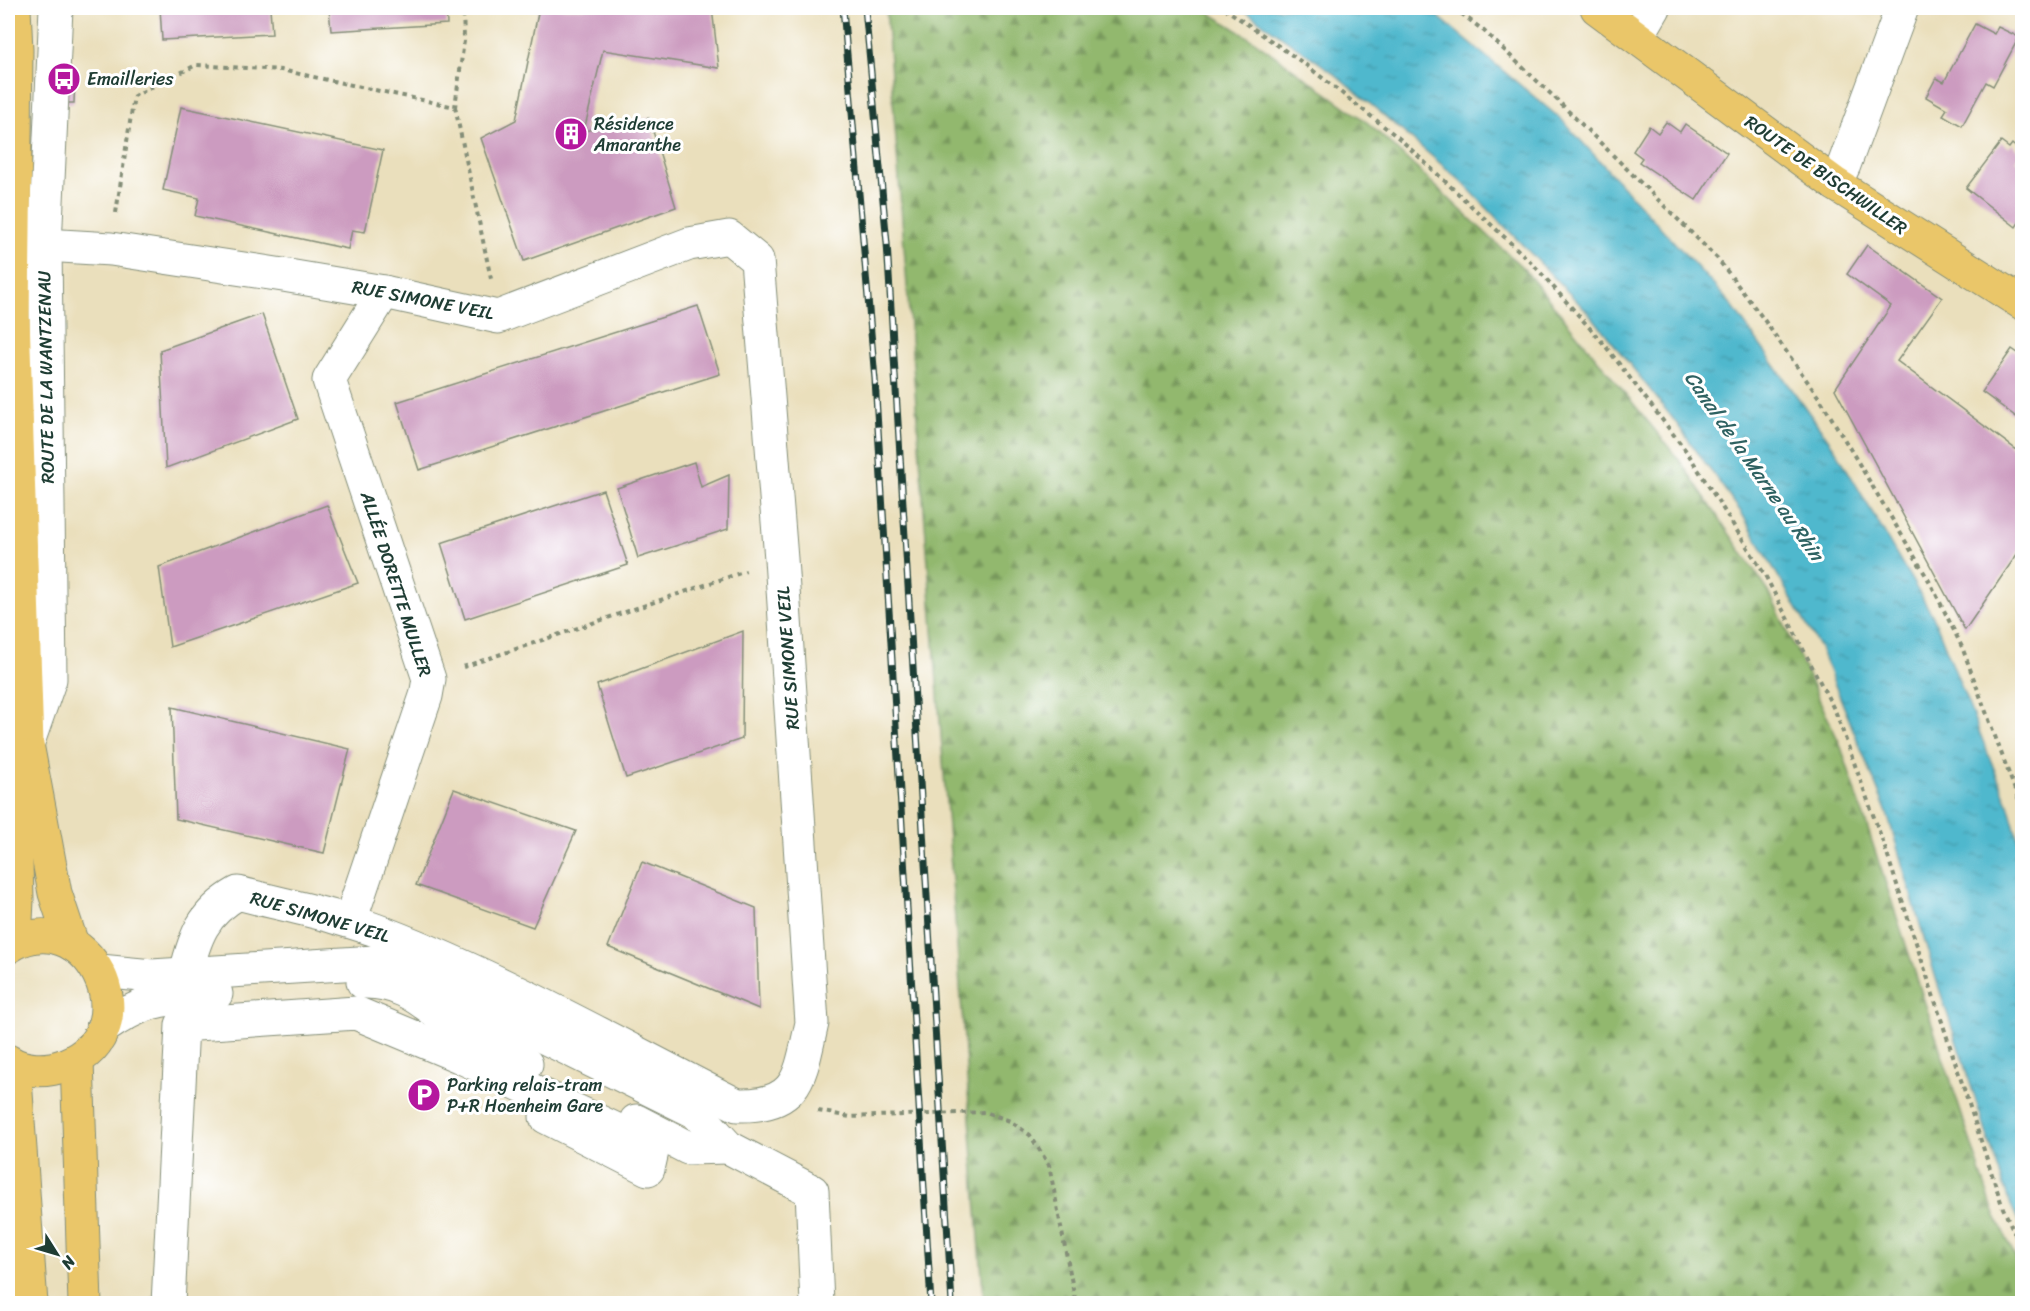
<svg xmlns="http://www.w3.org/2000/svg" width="2030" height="1311" viewBox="0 0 2030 1311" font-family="Sriracha,sans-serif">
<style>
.forest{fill:url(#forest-firs);stroke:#587a51;stroke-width:1.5}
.water{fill:url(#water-ripples);stroke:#387a80;stroke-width:1.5}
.building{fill:#cc9bc0}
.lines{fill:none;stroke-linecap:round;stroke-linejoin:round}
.minor-casing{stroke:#848e78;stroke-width:35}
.major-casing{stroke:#848e78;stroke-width:35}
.path{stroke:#848e78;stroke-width:4;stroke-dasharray:4.5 4.5;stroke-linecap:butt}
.minor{stroke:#fff;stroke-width:33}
.major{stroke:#eac669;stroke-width:33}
.rail-casing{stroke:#1f3d34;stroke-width:7}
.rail{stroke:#fff;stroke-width:4.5;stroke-dasharray:14;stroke-linecap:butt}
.labels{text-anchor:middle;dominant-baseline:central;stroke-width:6;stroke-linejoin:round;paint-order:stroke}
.poi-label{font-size:18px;fill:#1f3d34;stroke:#fff;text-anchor:start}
.street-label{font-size:18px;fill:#1f3d34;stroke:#fff}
.water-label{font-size:20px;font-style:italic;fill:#2e6262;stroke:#fff}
</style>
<defs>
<pattern id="forest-firs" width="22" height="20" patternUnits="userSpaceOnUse" patternTransform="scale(1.5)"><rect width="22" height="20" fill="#92b86e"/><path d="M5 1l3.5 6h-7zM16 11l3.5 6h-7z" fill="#77975b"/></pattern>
<pattern id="water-ripples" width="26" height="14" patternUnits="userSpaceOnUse" patternTransform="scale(1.5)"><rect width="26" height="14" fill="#50b8cd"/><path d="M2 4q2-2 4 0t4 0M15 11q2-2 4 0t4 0" fill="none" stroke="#4297a7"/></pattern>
</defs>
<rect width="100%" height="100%" fill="#fff"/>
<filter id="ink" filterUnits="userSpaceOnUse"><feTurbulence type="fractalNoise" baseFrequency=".0167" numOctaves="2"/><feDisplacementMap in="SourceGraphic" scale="12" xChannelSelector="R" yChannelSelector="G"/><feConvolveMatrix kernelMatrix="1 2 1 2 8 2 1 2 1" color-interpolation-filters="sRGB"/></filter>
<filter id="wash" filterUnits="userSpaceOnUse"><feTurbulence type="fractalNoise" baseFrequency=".008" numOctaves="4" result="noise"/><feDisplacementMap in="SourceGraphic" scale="24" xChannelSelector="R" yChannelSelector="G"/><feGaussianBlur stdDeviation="1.35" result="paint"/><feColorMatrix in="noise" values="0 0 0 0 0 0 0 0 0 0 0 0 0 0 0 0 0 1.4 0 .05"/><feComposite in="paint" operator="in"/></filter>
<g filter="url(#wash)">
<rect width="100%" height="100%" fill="#eadfbc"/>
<polygon class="forest" points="886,8 1202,8 1253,40 1368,123 1524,269 1680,461 1769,592 1840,744 1993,1210 2022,1271 2022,1303 984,1303"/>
<polygon class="water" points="1241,8 1428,8 1562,120 1729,302 1835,449 1934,618 2008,804 2022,854 2022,1229 2008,1199 1937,982 1887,813 1820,648 1741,512 1674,420 1594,319 1461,181 1335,74"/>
<g id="blocks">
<g class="building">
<polygon points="160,8 270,8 272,34 162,40"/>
<polygon points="329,8 446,8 447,24 331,31"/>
<polygon points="539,8 712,8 719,68 603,50 584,131 649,118 676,207 524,261 481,138 516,120"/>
<polygon points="1975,24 1994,34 1998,27 2019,37 1993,86 1986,82 1962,126 1943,115 1947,109 1926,97 1936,78 1944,82"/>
<polygon points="66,78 75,78 74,103 65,103"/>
<polygon points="181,107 383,150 365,232 352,230 348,249 195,216 199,198 163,190"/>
<polygon points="1666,122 1680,132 1685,124 1727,153 1696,200 1639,162 1642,158 1633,151 1649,126 1658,133"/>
<polygon points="2001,142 2009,148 2012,144 2021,152 2015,160 2022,165 2022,218 2016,227 1966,188"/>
<polygon points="1867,245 1942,298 1897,361 2022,454 2022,547 1965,630 1835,389 1891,306 1847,274"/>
<polygon points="698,306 720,374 419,470 397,402"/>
<polygon points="262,314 298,419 166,468 160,350"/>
<polygon points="2012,349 2022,356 2022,421 1982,392"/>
<polygon points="694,462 701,487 729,475 728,529 638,558 617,488"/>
<polygon points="603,490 628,565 465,619 441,543"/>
<polygon points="327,505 358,583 170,647 159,567"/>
<polygon points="743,631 742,739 626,778 597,685"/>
<polygon points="172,707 350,749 324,853 176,819"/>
<polygon points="454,789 576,831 533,927 416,885"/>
<polygon points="642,862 756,908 759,1009 608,947"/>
</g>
</g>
</g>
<g filter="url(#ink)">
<use href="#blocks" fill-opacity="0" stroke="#848e78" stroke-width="1.5"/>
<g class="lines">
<g class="minor-casing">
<g id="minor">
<polyline points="1637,37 1654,8"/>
<polyline points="1835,184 1844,165 1902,8"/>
<path d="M45,245L111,249L283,275L384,292L498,317L689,244L729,237L757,260L781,559L812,1023C800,1075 800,1107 737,1105C622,1047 507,981 386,934C338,915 287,906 238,893C203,913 195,936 186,973"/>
<polyline points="28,742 50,679 45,245 56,8"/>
<polyline points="350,921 426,696 429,679 329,380 384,292"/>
<polyline points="100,971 152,976 391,961 434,978 481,1006 696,1112 728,1147 812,1191 817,1304"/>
<path d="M363,982C408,981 426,1007 460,1029C481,1042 505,1052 526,1064"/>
<path d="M103,1028C148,997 164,999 216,994"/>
<polyline points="636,1121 688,1148 728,1147"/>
<polyline points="168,1304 182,1025 356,1013 459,1056 653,1147 648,1169 546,1117"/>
</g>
</g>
<g class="major-casing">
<g id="major">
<polyline points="14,8 16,50 13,317 27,744 55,893 72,944"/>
<polyline points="1597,8 1835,184 2022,303"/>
<polyline points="15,942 17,900 14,787 23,757"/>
<path d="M8,947C85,897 154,1029 65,1065C47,1072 24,1072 8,1061"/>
<polyline points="77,1060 85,1304"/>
<polyline points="14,1065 31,1304"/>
</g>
</g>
<g class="path">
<polyline points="1224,8 1306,65 1400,139 1532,263 1603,343 1687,452 1765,575 1836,713 1883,842 2003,1208 2022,1249"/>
<polyline points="1454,8 1484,31 1552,95 1717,258 1762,317 1822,402 1931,584 1962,647 2022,809"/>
<polyline points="455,107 491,279"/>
<polyline points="116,213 134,96 196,65 281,70 455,107 464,41 463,8"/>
<polyline points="463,667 746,571"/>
<polyline points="818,1111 850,1117 985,1112 1010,1121 1030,1135 1049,1165 1076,1304"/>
</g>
<use href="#minor" class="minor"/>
<use href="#major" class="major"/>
<g class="rail-casing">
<g id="rail">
<polyline points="843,8 875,379 931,1304"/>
<polyline points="865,8 887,243 952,1304"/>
</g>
</g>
<use href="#rail" class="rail"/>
</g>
</g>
<defs>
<g id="bus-disc" transform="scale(1.725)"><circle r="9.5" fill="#b5179e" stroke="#fff"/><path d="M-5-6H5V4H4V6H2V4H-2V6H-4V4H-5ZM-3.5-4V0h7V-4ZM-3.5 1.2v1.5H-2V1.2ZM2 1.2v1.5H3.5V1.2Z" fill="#fff"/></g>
<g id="building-disc" transform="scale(1.725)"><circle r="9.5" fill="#b5179e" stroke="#fff"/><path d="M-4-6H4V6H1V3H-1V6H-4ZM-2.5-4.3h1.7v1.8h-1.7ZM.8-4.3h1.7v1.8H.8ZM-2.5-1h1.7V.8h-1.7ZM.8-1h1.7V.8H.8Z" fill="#fff"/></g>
<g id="parking-disc" transform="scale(1.725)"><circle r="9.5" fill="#b5179e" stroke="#fff"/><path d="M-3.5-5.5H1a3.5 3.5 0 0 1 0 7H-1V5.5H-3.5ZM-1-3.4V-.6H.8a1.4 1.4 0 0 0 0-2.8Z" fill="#fff"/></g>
</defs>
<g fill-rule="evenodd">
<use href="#bus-disc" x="64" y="79"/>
<use href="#building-disc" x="571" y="134"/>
<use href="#parking-disc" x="424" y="1095"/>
</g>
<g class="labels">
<g class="poi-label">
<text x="87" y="79">Emailleries</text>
<text x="594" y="124">Résidence<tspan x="594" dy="21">Amaranthe</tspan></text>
<text x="447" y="1085">Parking relais-tram<tspan x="447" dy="21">P+R Hoenheim Gare</tspan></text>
</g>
<g class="street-label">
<text transform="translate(1826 175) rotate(35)">ROUTE DE BISCHWILLER</text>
<text transform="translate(423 300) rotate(11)">RUE SIMONE VEIL</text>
<text transform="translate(46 377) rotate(-91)">ROUTE DE LA WANTZENAU</text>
<text transform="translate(396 584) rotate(72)">ALLÉE DORETTE MULLER</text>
<text transform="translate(788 658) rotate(-94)">RUE SIMONE VEIL</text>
<text transform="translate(320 917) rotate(16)">RUE SIMONE VEIL</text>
</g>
<g class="water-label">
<text transform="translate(1754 466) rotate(55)">Canal de la Marne au Rhin</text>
</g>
</g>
<rect width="2030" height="1311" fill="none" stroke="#fff" stroke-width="30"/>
<g transform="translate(57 1254) rotate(127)" stroke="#ffffff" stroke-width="4.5" paint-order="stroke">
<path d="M0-4.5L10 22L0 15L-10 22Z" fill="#1f3d34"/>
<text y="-9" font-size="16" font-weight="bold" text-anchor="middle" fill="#1f3d34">N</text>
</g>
</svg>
